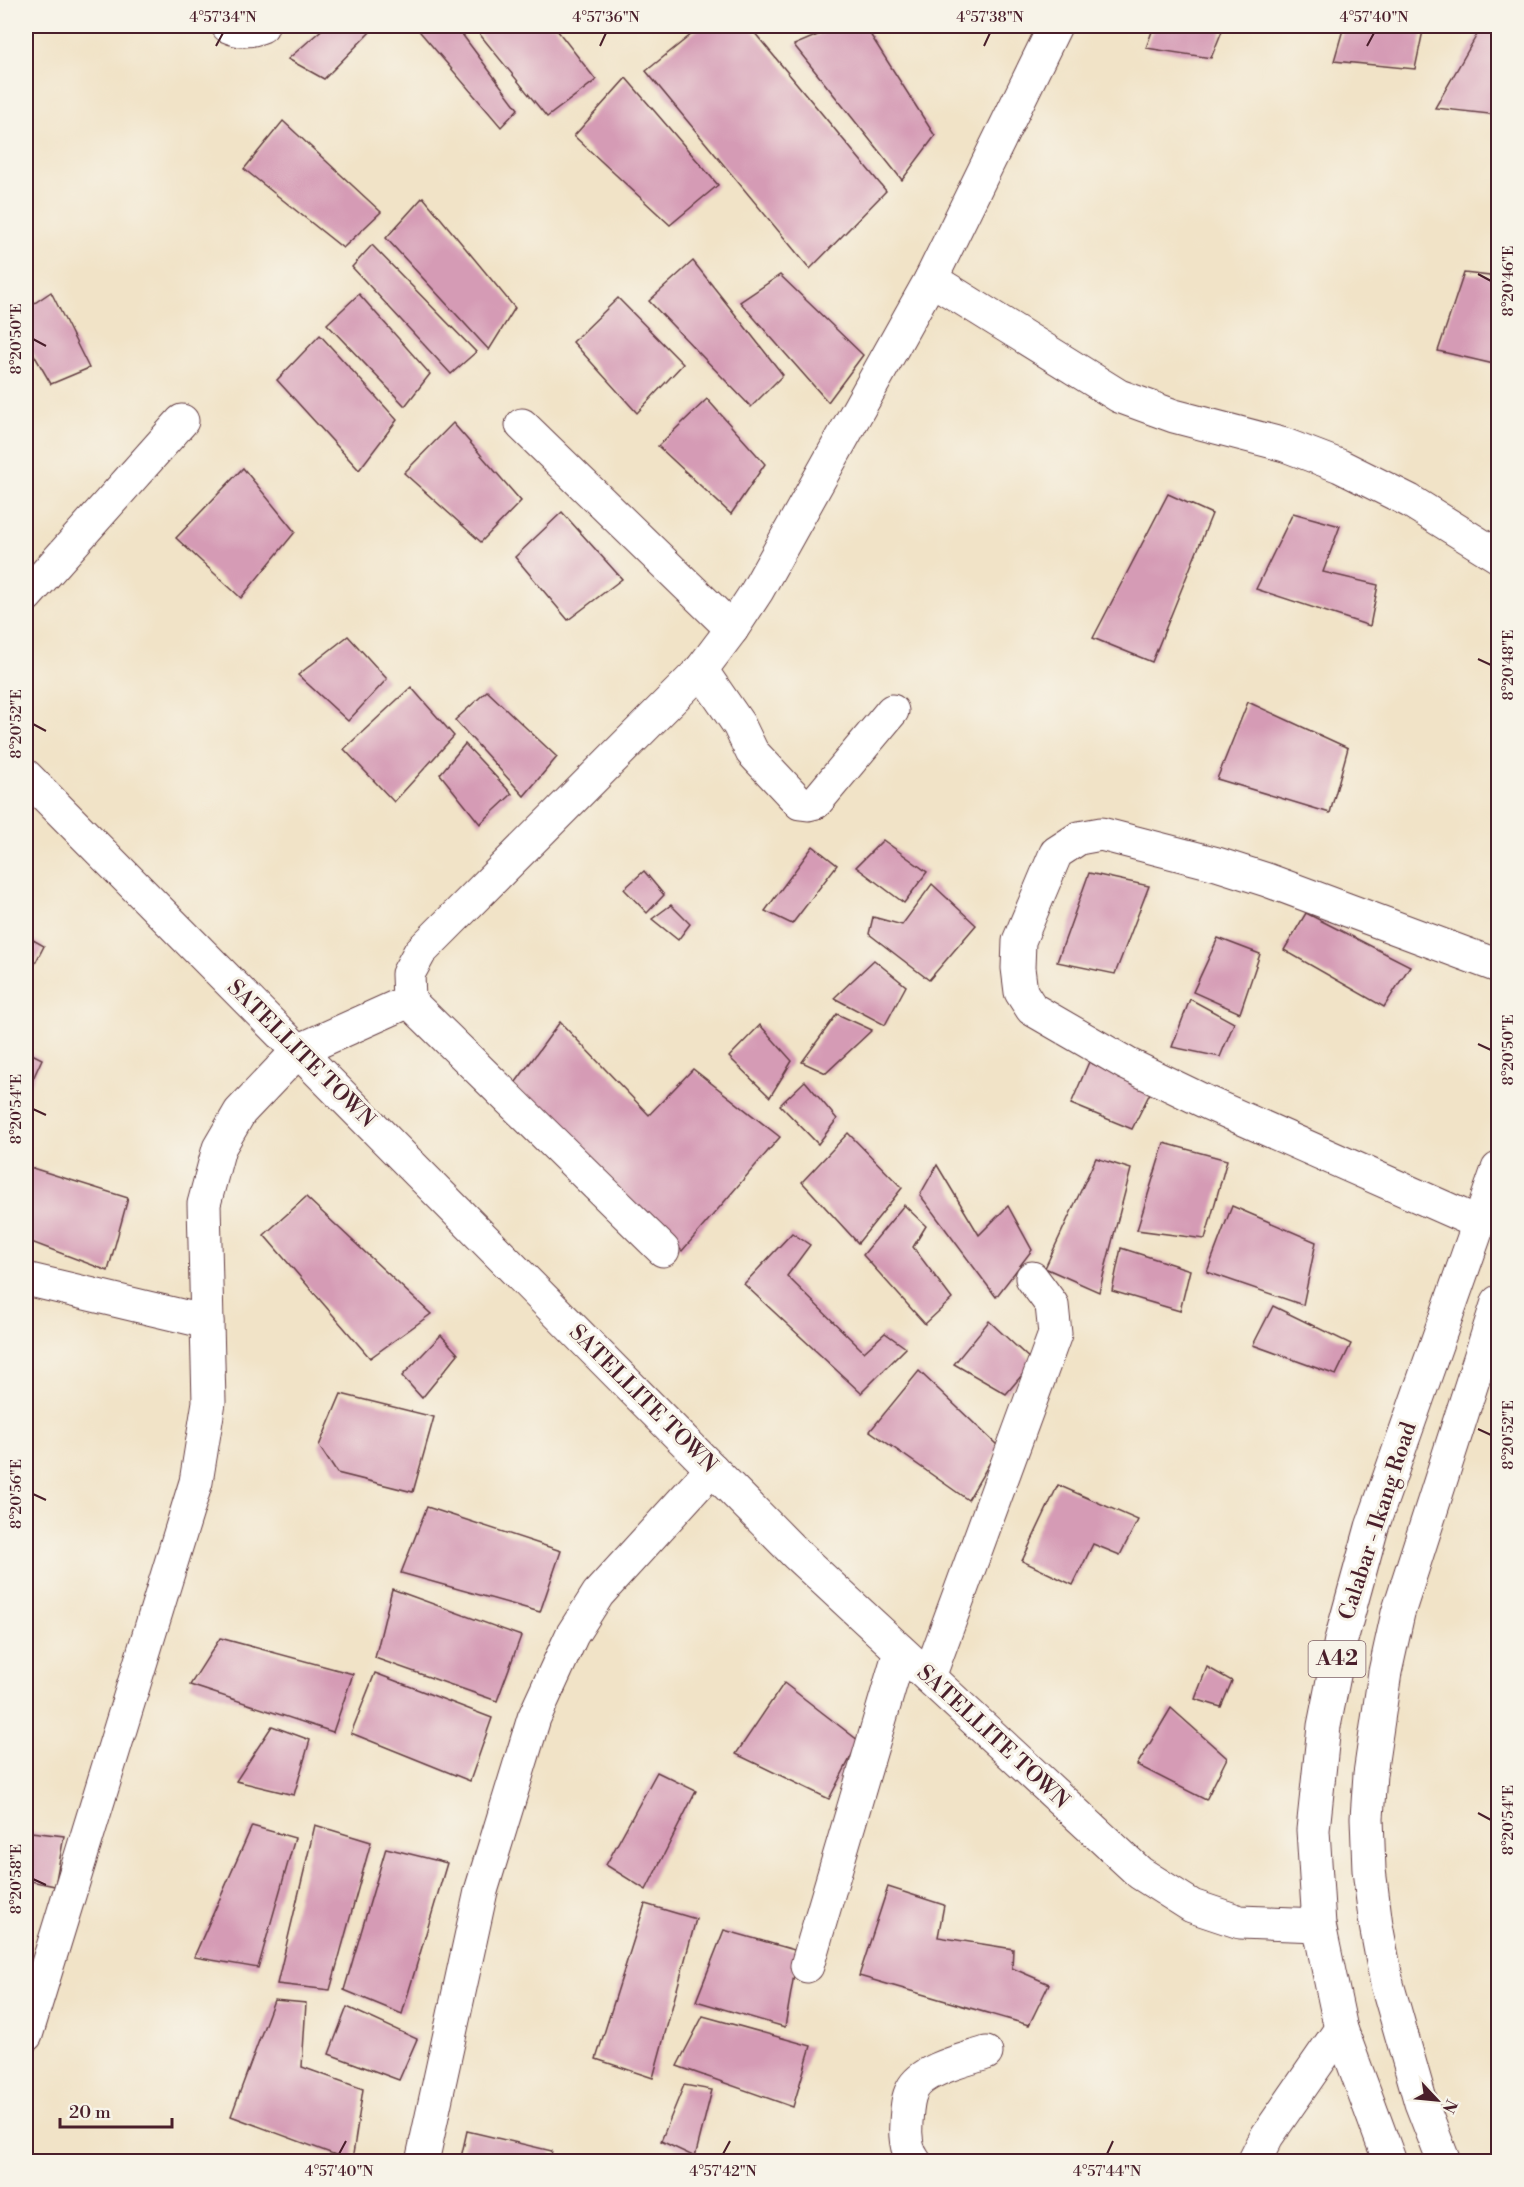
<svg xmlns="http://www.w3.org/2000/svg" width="1524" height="2187" viewBox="0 0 1524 2187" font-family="'Libre Bodoni',serif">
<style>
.building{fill:#d59bb5}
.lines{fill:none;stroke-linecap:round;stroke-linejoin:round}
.minor-casing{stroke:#633c42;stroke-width:35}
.major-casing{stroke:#633c42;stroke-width:35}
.minor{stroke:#fff;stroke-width:33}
.major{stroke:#fff;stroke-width:33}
.ticks{fill:none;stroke:#4a1f2b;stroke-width:2}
.labels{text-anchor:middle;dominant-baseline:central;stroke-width:6;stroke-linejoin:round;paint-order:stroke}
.shield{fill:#f7f3e8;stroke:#7e5f64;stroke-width:1.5}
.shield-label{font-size:21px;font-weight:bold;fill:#4a1f2b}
.street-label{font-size:22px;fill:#4a1f2b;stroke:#f7f3e8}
.neatline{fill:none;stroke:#4a1f2b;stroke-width:2}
.ticks-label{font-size:15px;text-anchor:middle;fill:#4a1f2b}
</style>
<rect width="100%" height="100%" fill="#f7f3e8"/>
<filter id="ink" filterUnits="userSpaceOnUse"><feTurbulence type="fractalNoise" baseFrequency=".0167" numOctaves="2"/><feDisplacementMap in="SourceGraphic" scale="12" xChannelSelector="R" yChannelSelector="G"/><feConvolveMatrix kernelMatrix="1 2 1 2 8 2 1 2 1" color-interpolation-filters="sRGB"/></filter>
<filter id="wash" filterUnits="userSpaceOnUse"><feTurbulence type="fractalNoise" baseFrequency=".008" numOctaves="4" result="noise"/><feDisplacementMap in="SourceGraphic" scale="24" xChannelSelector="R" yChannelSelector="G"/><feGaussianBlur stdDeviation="1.35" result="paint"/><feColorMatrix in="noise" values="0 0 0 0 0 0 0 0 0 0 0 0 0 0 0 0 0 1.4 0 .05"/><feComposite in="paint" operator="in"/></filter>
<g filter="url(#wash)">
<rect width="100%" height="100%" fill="#f1e3c7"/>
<g id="blocks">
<g class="building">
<polygon points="326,26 363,26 370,32 324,79 288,59"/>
<polygon points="415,26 456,26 518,109 501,127"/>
<polygon points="473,26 554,26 596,80 547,117"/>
<polygon points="702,26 749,26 886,191 810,269 646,71"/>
<polygon points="839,26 865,26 935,136 902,180 794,45"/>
<polygon points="1154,26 1224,26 1211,58 1146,48"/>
<polygon points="1344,26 1424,26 1415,69 1334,61"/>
<polygon points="1482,26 1498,30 1498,115 1435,108"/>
<polygon points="626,78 718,185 670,225 574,136"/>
<polygon points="283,121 381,212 343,248 244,169"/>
<polygon points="423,197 515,308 489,350 386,238"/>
<polygon points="372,245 476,352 451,374 352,267"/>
<polygon points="693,261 783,375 751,407 649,301"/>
<polygon points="1464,273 1498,277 1498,365 1438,351"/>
<polygon points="780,275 863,355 828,402 740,302"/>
<polygon points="51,292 89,368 51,384 26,341 26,309"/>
<polygon points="359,294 430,374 405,406 327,324"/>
<polygon points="618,298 683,364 637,413 573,342"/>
<polygon points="320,335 397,420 359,470 277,380"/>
<polygon points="707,399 765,464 731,514 658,446"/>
<polygon points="453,423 521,501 481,542 404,473"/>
<polygon points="243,468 295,532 241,598 176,538"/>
<polygon points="1168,494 1212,514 1152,662 1093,638"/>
<polygon points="562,512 622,579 568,620 515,557"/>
<polygon points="1293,513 1340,526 1323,572 1378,585 1370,626 1256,589"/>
<polygon points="348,636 387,679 348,721 298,675"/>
<polygon points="411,687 454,736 394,802 344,749"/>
<polygon points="487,691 557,757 524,796 455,720"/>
<polygon points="1248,702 1348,748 1330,813 1217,779"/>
<polygon points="465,744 512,794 480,824 440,774"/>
<polygon points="883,840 927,872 904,903 856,867"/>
<polygon points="813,846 837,865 792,924 765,911"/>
<polygon points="644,871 664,895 647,913 624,889"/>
<polygon points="1089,873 1149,886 1115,974 1057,962"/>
<polygon points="932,884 976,925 929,980 869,934 873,917 902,925"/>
<polygon points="671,905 690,924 678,940 652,919"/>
<polygon points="1306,913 1410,966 1384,1007 1284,950"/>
<polygon points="26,936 44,946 26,981"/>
<polygon points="1218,938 1260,954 1240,1013 1193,992"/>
<polygon points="874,960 906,986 885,1025 834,998"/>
<polygon points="1190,999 1234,1023 1220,1057 1172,1047"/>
<polygon points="837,1014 872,1030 826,1073 802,1062"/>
<polygon points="560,1022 649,1115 693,1069 780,1137 682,1251 513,1086"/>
<polygon points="760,1025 792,1061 770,1097 729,1057"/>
<polygon points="26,1051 42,1059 26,1094"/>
<polygon points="1089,1062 1151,1091 1132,1129 1071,1104"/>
<polygon points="805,1081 837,1119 818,1144 780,1105"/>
<polygon points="848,1133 902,1188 858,1243 802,1182"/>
<polygon points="1164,1143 1227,1160 1205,1239 1137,1230"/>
<polygon points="1096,1158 1131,1169 1099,1292 1045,1268"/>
<polygon points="937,1165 979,1235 1008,1206 1032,1250 996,1297 920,1195"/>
<polygon points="26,1166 128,1198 108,1271 26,1240"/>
<polygon points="306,1197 431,1314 370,1358 264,1235"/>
<polygon points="904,1205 926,1226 913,1247 952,1299 925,1324 863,1255"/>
<polygon points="1232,1206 1316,1242 1303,1305 1207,1272"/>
<polygon points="792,1233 810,1245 787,1276 864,1352 885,1333 906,1348 861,1393 744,1284"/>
<polygon points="1121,1248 1190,1270 1180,1311 1112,1291"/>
<polygon points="1273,1306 1351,1344 1336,1375 1253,1345"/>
<polygon points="989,1321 1033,1362 1006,1394 954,1364"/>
<polygon points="441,1335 458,1354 422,1398 402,1376"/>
<polygon points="919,1371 999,1447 968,1500 870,1431"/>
<polygon points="341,1394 434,1417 413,1492 337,1473 319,1446"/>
<polygon points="1058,1485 1138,1520 1120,1555 1093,1544 1073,1585 1022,1561"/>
<polygon points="427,1507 561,1551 540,1612 401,1573"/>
<polygon points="392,1589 521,1636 497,1701 375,1658"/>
<polygon points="220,1638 353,1674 333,1732 190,1685"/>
<polygon points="1207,1667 1232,1681 1221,1707 1195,1699"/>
<polygon points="375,1673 492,1718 470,1781 351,1733"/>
<polygon points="784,1683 859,1741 829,1799 736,1754"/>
<polygon points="1171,1708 1227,1758 1206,1800 1137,1765"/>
<polygon points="272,1726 310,1740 294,1795 236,1781"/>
<polygon points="657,1772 696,1791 646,1890 606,1865"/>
<polygon points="315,1825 371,1842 330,1990 277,1984"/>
<polygon points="252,1826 295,1838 258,1968 194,1957"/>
<polygon points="31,1832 64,1836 55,1886 26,1880 26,1846"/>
<polygon points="386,1848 447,1863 402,2014 344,1990"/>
<polygon points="888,1887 944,1905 938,1937 1013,1949 1012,1968 1049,1984 1029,2025 859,1976"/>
<polygon points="645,1904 696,1919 653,2078 596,2059"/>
<polygon points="724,1930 798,1951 785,2027 696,2001"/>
<polygon points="274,2000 306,2003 302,2067 363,2089 352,2161 231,2116"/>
<polygon points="347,2007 417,2039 399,2080 329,2054"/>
<polygon points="703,2016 811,2046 793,2107 677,2066"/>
<polygon points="684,2085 712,2090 695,2157 661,2141"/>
<polygon points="467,2131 552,2151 550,2162 460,2162"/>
</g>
</g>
</g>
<g filter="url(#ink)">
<use href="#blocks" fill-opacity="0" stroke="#633c42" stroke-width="1.5"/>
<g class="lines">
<g class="minor-casing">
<g id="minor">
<path d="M228,26C241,32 250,31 262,26"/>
<polyline points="931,279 1119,396 1174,416 1285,445 1340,466 1410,501 1498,556"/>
<polyline points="522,425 732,629"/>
<polyline points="26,596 182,421"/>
<polyline points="701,670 739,725 752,752 800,803 808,804 816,802 892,711"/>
<polyline points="26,776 796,1554 1140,1873 1192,1906 1240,1922 1319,1925"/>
<polyline points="1479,1223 1210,1104 1127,1064 1032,1009 1021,992 1018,968 1019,941 1056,853 1079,838 1101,834 1217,864 1267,880 1498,966"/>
<polyline points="663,1250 409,1001 408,974 420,952 701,670 732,629 757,591 931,279 1055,26"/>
<polyline points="26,1279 207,1322"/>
<polyline points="929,1677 1055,1334 1052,1305 1032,1278"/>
<polyline points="807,1966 900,1651"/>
<polyline points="26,2035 196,1482 209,1402 204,1204 219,1148 240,1112 298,1051 409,1001"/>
<polyline points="422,2162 481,1891 534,1718 572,1635 598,1594 712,1469"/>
<path d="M915,2162C906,2151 905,2135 906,2122C907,2111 907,2099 912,2090C922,2069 965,2060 986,2053"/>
<polyline points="1254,2162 1267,2136 1341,2029"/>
</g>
</g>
<g class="major-casing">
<g id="major">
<polyline points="1390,2162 1341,2029 1319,1925 1313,1830 1324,1726 1341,1640 1372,1527 1498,1169"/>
<polyline points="1444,2162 1421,2103 1387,1984 1376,1925 1369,1870 1367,1818 1370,1774 1385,1672 1398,1613 1498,1302"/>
</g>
</g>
<use href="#minor" class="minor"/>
<use href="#major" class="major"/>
</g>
</g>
<path class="ticks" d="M216,46L223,33M600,46L606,33M984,46L990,33M1367,46L1374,33M1478,274L1491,281M33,339L46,346M1478,659L1491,665M33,724L46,731M1478,1044L1491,1050M33,1109L46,1115M1478,1429L1491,1435M33,1494L46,1500M1478,1813L1491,1820M33,1879L46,1885M339,2154L346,2141M723,2154L730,2141M1107,2154L1113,2141"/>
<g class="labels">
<rect class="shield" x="1308.5" y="1641" width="57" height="36" rx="4.5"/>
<g class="shield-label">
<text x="1337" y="1659">A42</text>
</g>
<g class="street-label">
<text transform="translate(301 1054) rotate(45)">SATELLITE TOWN</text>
<text transform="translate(643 1399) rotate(45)">SATELLITE TOWN</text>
<text transform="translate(1378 1521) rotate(-72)">Calabar - Ikang Road</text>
<text transform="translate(993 1737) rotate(43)">SATELLITE TOWN</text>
</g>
</g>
<rect width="1524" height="2187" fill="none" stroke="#f7f3e8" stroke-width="66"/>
<g transform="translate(1437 2100) rotate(116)" stroke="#f7f3e8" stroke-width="4.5" paint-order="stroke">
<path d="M0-4.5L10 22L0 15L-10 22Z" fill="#4a1f2b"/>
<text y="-9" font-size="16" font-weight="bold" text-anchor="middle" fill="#4a1f2b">N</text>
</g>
<path d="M60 2118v9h112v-9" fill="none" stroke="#4a1f2b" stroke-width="3"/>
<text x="69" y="2118" font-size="18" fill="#4a1f2b" stroke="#f7f3e8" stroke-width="4.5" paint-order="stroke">20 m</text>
<rect x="33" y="33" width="1458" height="2121" class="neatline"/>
<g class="ticks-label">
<text x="223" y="22">4°57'34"N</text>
<text x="606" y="22">4°57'36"N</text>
<text x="990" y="22">4°57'38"N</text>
<text x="1374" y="22">4°57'40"N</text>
<text transform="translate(1508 281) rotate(-90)" y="5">8°20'46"E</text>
<text transform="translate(16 339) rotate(-90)" y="5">8°20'50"E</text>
<text transform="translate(1508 665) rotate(-90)" y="5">8°20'48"E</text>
<text transform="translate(16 724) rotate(-90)" y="5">8°20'52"E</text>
<text transform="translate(1508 1050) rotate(-90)" y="5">8°20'50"E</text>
<text transform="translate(16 1109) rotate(-90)" y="5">8°20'54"E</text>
<text transform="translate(1508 1435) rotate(-90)" y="5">8°20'52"E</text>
<text transform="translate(16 1494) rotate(-90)" y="5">8°20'56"E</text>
<text transform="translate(1508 1820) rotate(-90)" y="5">8°20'54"E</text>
<text transform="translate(16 1879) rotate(-90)" y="5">8°20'58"E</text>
<text x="339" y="2176">4°57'40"N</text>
<text x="723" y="2176">4°57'42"N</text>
<text x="1107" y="2176">4°57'44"N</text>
</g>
</svg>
